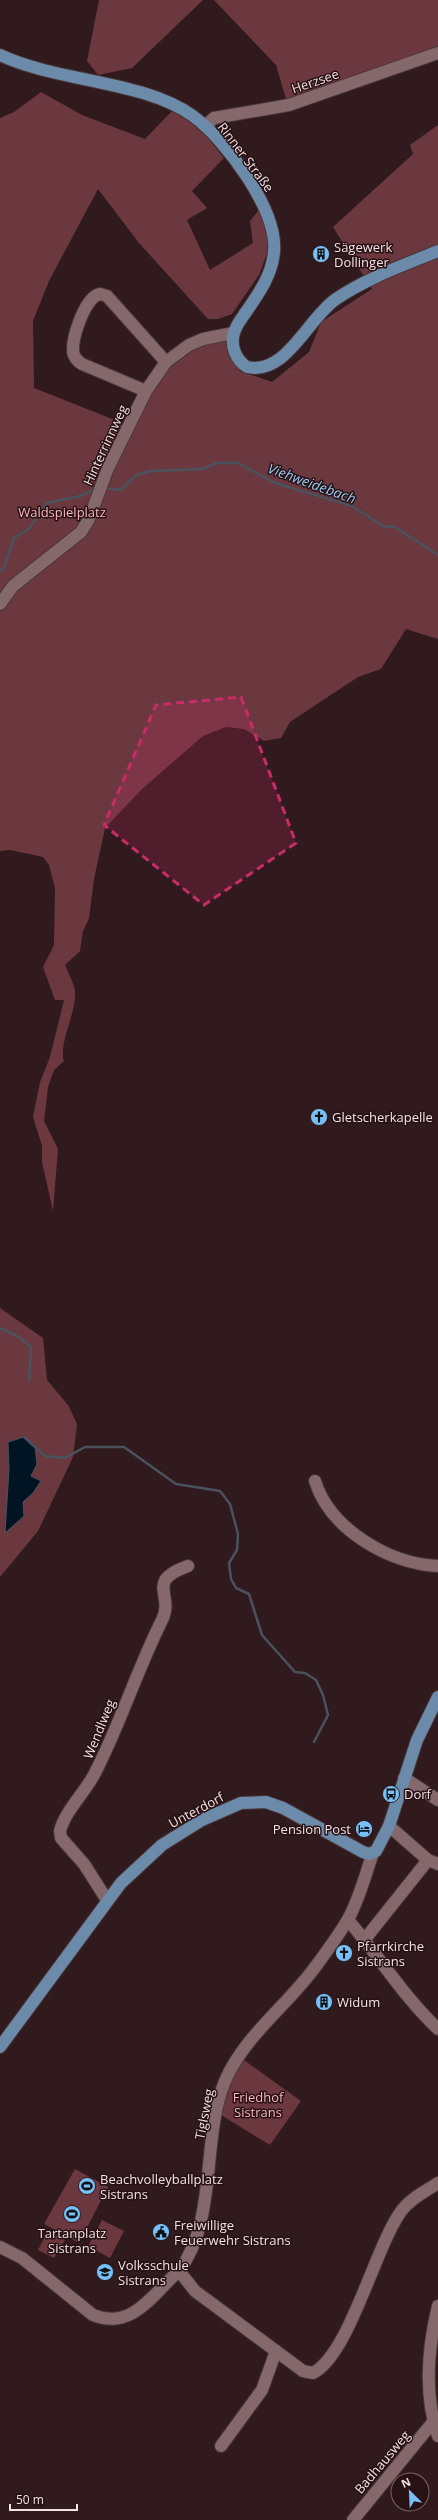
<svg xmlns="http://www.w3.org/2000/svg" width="438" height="2520" viewBox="0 0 438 2520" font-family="'Open Sans',sans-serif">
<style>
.green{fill:#6c383f;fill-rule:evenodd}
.water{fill:#011423;stroke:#49525d}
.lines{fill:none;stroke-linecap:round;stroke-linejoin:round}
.stream{stroke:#49525d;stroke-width:2.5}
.minor-casing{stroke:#483637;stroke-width:14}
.major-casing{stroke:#483637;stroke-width:14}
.minor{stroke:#85686b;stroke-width:12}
.major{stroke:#6c8aaa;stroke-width:12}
.marked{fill:#c72c69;fill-opacity:0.2;stroke:#c72c69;stroke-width:3;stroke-dasharray:8 5;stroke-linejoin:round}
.labels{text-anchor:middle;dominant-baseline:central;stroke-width:3;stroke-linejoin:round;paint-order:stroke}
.street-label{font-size:13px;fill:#f2e2e3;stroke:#271114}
.poi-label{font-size:13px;fill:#f2e2e3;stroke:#271114;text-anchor:start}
.park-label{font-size:13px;fill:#fab7bd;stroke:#271114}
.water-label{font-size:14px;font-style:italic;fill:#96caf2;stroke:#271114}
</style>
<rect width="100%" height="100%" fill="#311a1d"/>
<g class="green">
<polygon points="99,0 203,0 132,68 98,75 87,61"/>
<polygon points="214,0 438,0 438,47 286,99 276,65"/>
<path d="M41,92L82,115L145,139L173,110L202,131L224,158L192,191L207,208L187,220L210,270L253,243L250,221L266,201L271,243L259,275L232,314L218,319H208L139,243L98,189L49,281L33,321L34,388L125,424L94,488L96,490L166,362L205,341L226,340L240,371L272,382L309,352L321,322L372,289L333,227L413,154L410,145L438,125V639L406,629L381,669L358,677L290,722L281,738L264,741L244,729L226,727L203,736L142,789L105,828L94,879L89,918L83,931L80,951L65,965C68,973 74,983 75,991C77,1012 58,1044 64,1061L54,1070L48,1087L44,1121L58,1149L53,1211L42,1162V1146L33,1117L40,1082L50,1057L64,1000H55L43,967L54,945L55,888L49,865L43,857L10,850L0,851V118L14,112Z"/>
<path d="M0,1308L43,1338L47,1380L68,1405L77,1424L73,1457L38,1531L0,1577ZM8,1443L37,1464L31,1476L33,1493L23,1502L24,1516L6,1532L9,1469Z"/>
<polygon points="244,2060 301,2101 270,2145 221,2115 232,2077"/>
<polygon points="75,2169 108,2187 79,2243 44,2224"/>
<polygon points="102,2220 124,2231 110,2258 88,2246"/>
<polygon points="48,2231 65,2240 54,2258 38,2250"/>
</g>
<polygon class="water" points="24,1437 35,1447 37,1464 31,1476 41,1481 33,1493 23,1502 24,1516 5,1533 9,1469 8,1442"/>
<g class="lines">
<g class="stream">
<polyline points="105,488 120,490 137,475 151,471 203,469 216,463 238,463 275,483 352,506 383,526 395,527 438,555"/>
<polyline points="0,571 4,568 14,538 29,529 47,503 80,496 95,489"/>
<polyline points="0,1328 19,1337 31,1347 29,1381"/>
<polyline points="24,1437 45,1456 65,1458 85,1447 124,1447 176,1484 220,1491 230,1504 238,1534 237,1550 229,1563 231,1579 236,1588 249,1594 262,1635 295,1672 305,1673 316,1680 323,1695 328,1715 314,1742"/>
</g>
<g class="minor-casing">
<g id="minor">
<polyline points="205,126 214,118 289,105 438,53"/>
<path d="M146,391L82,364C77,361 74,357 73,352C72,337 85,297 100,294L107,296L166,362"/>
<polyline points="0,604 13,586 81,532 89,519 108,468 146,391 166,362 189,345 203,339 233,333"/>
<path d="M315,1481C330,1529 389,1564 438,1566"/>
<polyline points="404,1778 438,1800"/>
<polyline points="389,1826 428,1860"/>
<path d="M373,1853C365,1875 359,1901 347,1921C338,1936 327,1951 316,1966C287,2006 245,2035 225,2081C201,2139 218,2219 179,2271L195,2291L303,2371L313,2373C350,2354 375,2246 402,2210C411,2198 426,2191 438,2183"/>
<path d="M107,1900L84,1864L61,1838L60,1831C66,1809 86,1792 96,1771C121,1722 137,1670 162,1620C175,1594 144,1582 188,1566"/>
<path d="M348,1920C379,1956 403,1996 438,2029"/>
<polyline points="365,1939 428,1860 438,1864"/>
<path d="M0,2247L22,2258L93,2315C133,2331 153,2293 179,2271"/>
<path d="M438,2306C428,2347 424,2395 438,2436"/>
<polyline points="221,2446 262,2390 276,2351"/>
<polyline points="353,2520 433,2422"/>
</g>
</g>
<g class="major-casing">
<g id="major">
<path d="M0,55C57,82 143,80 193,116C226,140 278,210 274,252C272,275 259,293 246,312C242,318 236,325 234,333C230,346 236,360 247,367C286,376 308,318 336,299C367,278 404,265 438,251"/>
<polyline points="0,2047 121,1883 162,1845 202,1820 241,1803 266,1802 283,1808 363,1852 369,1854 376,1851 389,1826 417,1740 438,1697"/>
</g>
</g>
<use href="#minor" class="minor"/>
<use href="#major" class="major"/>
</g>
<path class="marked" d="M241,697L296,843L204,905L104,825L156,705Z"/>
<defs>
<g id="building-disc" transform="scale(0.9)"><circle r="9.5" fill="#76c0f7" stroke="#271114"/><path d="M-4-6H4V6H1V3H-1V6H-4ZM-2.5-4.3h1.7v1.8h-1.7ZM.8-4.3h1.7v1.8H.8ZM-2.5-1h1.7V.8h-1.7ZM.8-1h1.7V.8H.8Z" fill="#111"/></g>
<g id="church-disc" transform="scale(0.9)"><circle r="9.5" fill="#76c0f7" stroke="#271114"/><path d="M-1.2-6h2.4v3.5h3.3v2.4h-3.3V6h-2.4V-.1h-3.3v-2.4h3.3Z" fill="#111"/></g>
<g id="bus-disc" transform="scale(0.9)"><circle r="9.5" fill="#76c0f7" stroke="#271114"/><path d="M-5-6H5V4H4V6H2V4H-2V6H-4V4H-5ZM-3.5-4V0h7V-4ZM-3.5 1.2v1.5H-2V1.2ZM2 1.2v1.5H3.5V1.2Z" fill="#111"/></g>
<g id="hotel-disc" transform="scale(0.9)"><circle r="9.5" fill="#76c0f7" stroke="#271114"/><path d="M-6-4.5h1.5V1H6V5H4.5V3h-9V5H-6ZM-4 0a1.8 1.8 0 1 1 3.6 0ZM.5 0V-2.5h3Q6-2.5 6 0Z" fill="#111"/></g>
<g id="stadium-disc" transform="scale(0.9)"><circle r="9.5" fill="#76c0f7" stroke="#271114"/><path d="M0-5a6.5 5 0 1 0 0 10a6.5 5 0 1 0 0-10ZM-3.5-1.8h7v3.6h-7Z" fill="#111"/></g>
<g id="civic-disc" transform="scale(0.9)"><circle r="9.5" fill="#76c0f7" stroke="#271114"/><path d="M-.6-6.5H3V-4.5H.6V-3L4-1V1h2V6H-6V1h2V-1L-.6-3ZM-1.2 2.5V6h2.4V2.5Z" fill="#111"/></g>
<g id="school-disc" transform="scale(0.9)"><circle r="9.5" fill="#76c0f7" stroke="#271114"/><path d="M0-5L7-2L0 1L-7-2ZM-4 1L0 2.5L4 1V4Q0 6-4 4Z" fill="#111"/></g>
</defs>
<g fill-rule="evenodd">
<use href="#building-disc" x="321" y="254"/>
<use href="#church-disc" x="319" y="1117"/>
<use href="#bus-disc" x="391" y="1794"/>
<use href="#hotel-disc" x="364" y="1829"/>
<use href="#church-disc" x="344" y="1953"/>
<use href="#building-disc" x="324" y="2002"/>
<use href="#stadium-disc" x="87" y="2186"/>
<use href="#stadium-disc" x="72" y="2214"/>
<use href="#civic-disc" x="161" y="2232"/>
<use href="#school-disc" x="105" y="2272"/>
</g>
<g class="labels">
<g class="street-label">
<text transform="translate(315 81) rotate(-19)">Herzsee</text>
<text transform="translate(246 157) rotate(53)">Rinner Straße</text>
<text transform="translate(105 445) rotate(-65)">Hinterrinnweg</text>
<text transform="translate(99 1729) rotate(-68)">Wendlweg</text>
<text transform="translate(196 1810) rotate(-28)">Unterdorf</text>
<text transform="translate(204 2114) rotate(-79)">Tiglsweg</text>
<text transform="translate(382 2462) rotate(-50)">Badhausweg</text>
</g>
<g class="poi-label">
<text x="334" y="247">Sägewerk<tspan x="334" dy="15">Dollinger</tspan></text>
<text x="332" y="1117">Gletscherkapelle</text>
<text x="404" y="1794">Dorf</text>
<text x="351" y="1829" text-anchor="end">Pension Post</text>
<text x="357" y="1946">Pfarrkirche<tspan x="357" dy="15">Sistrans</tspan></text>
<text x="337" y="2002">Widum</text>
<text x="100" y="2179">Beachvolleyballplatz<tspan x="100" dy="15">Sistrans</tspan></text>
<text x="174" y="2225">Freiwillige<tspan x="174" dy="15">Feuerwehr Sistrans</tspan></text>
<text x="72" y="2233" text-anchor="middle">Tartanplatz<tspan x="72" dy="15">Sistrans</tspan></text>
<text x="118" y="2265">Volksschule<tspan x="118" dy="15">Sistrans</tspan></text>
</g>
<g class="park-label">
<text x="62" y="512">Waldspielplatz</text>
<text x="258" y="2097">Friedhof<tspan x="258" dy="15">Sistrans</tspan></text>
</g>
<g class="water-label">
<text transform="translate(312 483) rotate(20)">Viehweidebach</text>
</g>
</g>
<g transform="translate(410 2492) rotate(336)"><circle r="19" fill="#271114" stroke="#786567"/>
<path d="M0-3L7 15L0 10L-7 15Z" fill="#76c0f7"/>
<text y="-6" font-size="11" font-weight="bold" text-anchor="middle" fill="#f2e2e3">N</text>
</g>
<path d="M10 2504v6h67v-6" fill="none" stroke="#f2e2e3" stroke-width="2"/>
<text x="16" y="2504" font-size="12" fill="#f2e2e3" stroke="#271114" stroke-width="3" paint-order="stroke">50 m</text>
</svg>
